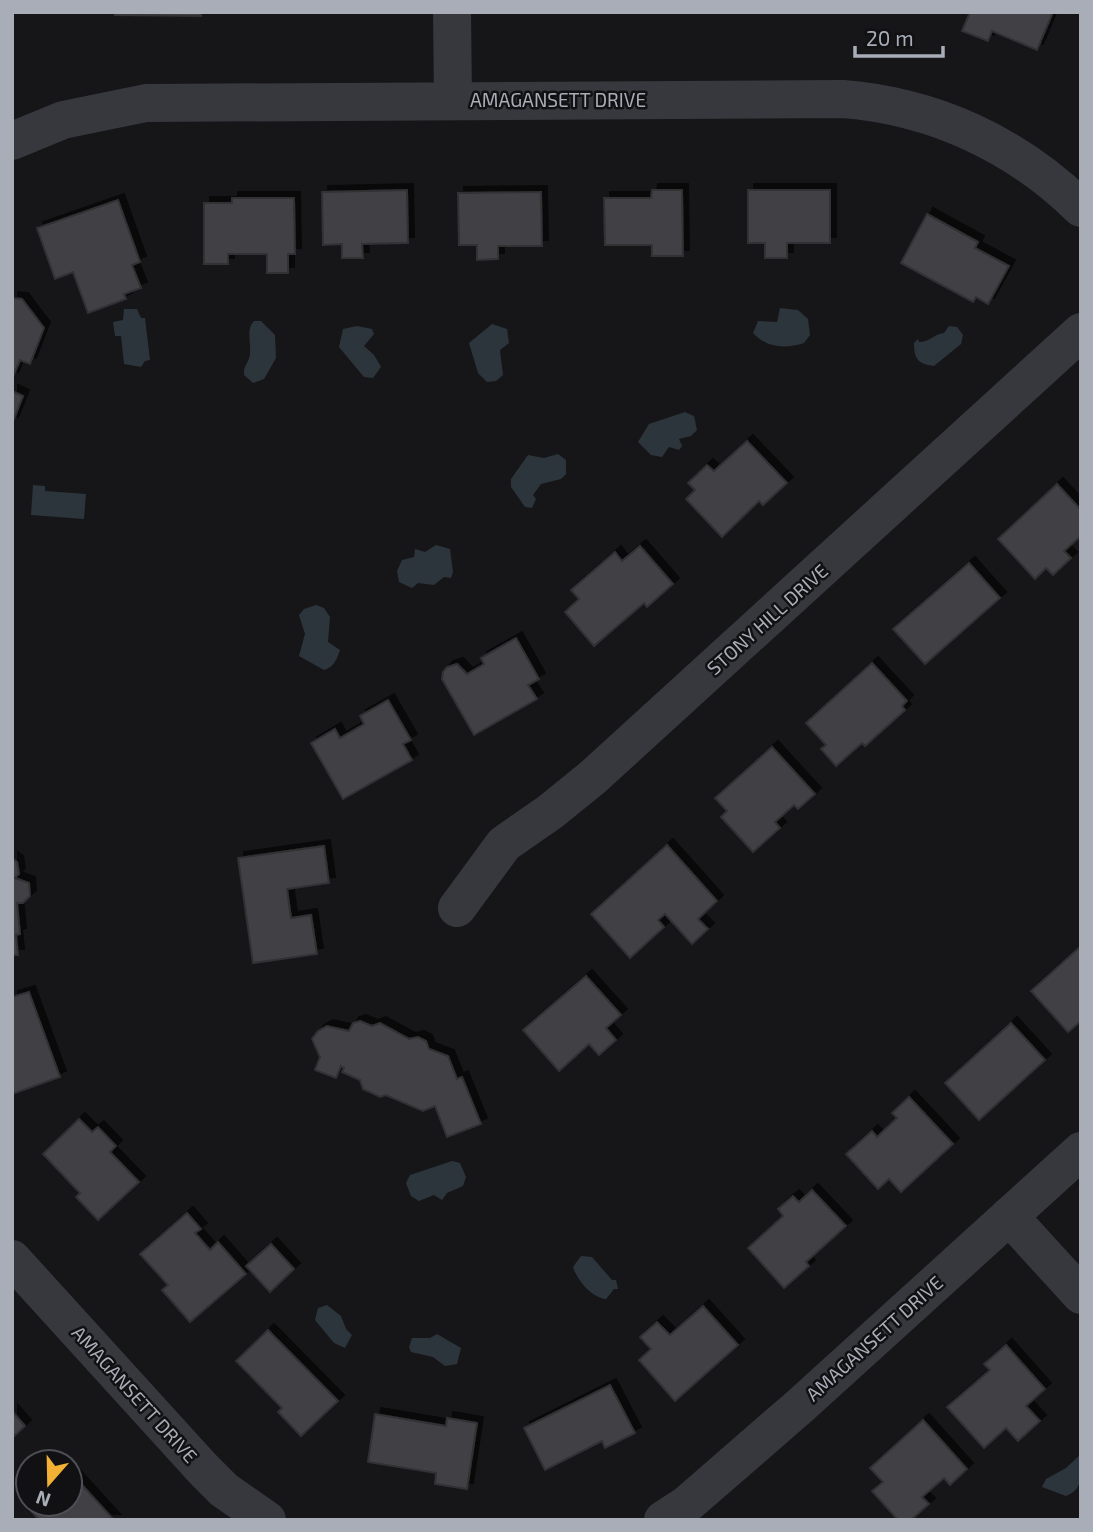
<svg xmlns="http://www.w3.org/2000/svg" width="1093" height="1532" viewBox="0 0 1093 1532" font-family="'Exo 2',sans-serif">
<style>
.water{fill:#2c353c}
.building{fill:#404145;stroke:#303034;stroke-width:2;filter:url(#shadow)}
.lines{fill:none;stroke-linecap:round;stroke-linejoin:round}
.minor{stroke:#37383d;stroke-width:38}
.labels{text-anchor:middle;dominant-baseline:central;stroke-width:5;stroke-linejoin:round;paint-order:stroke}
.street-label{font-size:19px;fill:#a8adb8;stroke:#111113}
</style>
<defs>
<filter id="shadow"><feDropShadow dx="6" dy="-6" stdDeviation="0" flood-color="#0009"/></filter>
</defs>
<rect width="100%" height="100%" fill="#161618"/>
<g class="water">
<path d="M780,308L798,310L808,319L810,335L804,343C785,349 767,348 753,333L758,321L777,322Z"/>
<polygon points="124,309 137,309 141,318 145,318 150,360 145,361 141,367 124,364 121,336 115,336 113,322 123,320"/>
<path d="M254,321H261L275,335L276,358L264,379L253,383L244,375C243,365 250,362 250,353C251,342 246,329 254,321Z"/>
<polygon points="492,324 507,329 509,343 500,350 503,375 496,381 487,382 478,373 469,343"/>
<polygon points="357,326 372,329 374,334 364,346 374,355 381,367 373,378 364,377 339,347 343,329"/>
<path d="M949,326L957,327L963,335L961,344L934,366C918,364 914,359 914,343L918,339L919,342C930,342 934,334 944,333Z"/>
<polygon points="685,412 694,416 697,430 691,436 679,439 682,446 679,450 669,447 662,457 651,455 638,442 649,424"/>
<polygon points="558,454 566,460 566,474 561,479 541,484 533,495 536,499 532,508 525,507 511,487 511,479 528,455 544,458"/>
<polygon points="33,485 45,486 45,491 86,494 84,519 31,515"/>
<polygon points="436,545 450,549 453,572 451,578 444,577 434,585 418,583 412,588 399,582 397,571 402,560 414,557 415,549 425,552"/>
<path d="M316,605L324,608L330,617L328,642L340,650C337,659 334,667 324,670L299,656L305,634L299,615L304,609Z"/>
<polygon points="452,1161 460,1163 466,1177 463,1186 447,1193 442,1200 434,1195 419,1201 411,1196 406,1183 410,1175"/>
<path d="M581,1256L592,1257L612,1280H616L618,1289H614L606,1299C592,1298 577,1280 573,1267Z"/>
<polygon points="327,1305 341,1316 346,1329 352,1335 345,1348 334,1343 315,1320 318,1308"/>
<polygon points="437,1334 461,1348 457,1364 445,1366 433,1357 411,1352 409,1347 412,1338 430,1338"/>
<path d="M1081,1454C1081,1471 1085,1489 1066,1496L1042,1487L1046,1479L1066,1468Z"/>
</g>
<g class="building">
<polygon points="115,12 201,12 201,16 115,15"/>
<polygon points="970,12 1053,12 1037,50 992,31 988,41 962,31"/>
<polygon points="407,190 408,243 362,244 363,258 342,258 342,244 323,245 322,192"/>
<polygon points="652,190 682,190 683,256 652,256 652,245 605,245 604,198 651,198"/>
<polygon points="748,190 830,190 830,243 787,243 787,258 765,258 765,243 748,243"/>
<polygon points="541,192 542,246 498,246 498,259 477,260 477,245 459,245 458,193"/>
<polygon points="232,198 294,198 295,254 288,254 288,273 267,273 267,254 228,254 228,264 204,264 204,203 232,203"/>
<polygon points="118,200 140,262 132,265 141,288 124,294 126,299 88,313 73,272 55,279 37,228"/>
<polygon points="927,214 978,242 975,248 1009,266 988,304 976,297 973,302 901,263"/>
<polygon points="12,298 22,299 44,328 30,364 20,360 12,379"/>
<polygon points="12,391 23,396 12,424"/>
<polygon points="747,441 787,483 763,505 759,501 722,537 686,499 695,490 688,483 707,465 714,471"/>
<polygon points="1057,484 1081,510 1081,536 1064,551 1071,558 1053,575 1046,568 1035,579 998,539"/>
<polygon points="640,546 673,584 647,607 644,603 594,646 565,612 579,599 571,590 615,552 622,561"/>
<polygon points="969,563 1000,598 925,664 893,629"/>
<polygon points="516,638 539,679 528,685 537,699 474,735 442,679 443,672 447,667 457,664 467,674 484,664 481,658"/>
<polygon points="872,663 907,701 902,706 905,710 865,746 862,743 836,766 821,749 826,745 806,723"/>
<polygon points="388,700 411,740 403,744 412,760 343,799 311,743 335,729 340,738 364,724 360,716"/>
<polygon points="772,747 815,794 798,809 794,805 775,822 780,828 753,852 721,817 727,811 715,798"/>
<polygon points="667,845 717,901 698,919 708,929 692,944 665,914 658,920 664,927 630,958 591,914"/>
<polygon points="324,846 329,883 287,889 291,918 311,915 317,954 253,963 238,858"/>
<polygon points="12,858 17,862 19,874 15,878 29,883 30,896 23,903 17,903 20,934 16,935 18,955 12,955"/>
<polygon points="1081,946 1081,1021 1068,1032 1031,991"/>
<polygon points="586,976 621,1015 606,1028 616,1040 599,1055 589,1044 559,1071 523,1030"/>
<polygon points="29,992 60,1077 12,1094 12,997"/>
<polygon points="360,1021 372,1026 380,1023 409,1039 418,1037 426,1041 429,1049 448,1056 457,1079 462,1077 481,1124 447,1137 435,1106 423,1111 386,1095 380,1097 363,1089 360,1080 342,1072 344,1068 341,1066 336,1078 315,1070 320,1057 312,1039 318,1031 327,1026 349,1031 353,1023"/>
<polygon points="1011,1023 1045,1060 979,1120 945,1083"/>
<polygon points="909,1097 953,1144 901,1192 889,1179 878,1189 846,1154 872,1131 877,1137 897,1118 892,1113"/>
<polygon points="79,1119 92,1132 98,1127 116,1146 110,1152 139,1182 98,1220 76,1197 80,1193 43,1154"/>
<polygon points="812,1190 846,1226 806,1262 809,1266 784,1288 748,1248 783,1216 778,1209 793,1196 799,1202"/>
<polygon points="187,1213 201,1229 195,1233 210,1250 218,1242 246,1274 190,1322 162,1290 168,1285 140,1254"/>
<polygon points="271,1244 294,1269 270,1292 246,1266"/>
<polygon points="703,1306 738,1345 675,1401 639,1360 651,1349 640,1337 657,1322 670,1335"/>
<polygon points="268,1330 338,1401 301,1436 278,1412 282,1408 236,1361"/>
<polygon points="1006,1345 1045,1389 1026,1406 1040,1421 1018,1441 1006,1428 984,1448 947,1407 990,1370 984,1364"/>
<polygon points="610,1385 635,1433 605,1448 602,1441 545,1470 524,1428"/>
<polygon points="12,1411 25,1426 12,1438"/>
<polygon points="375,1414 446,1426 447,1418 477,1423 467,1489 435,1484 436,1473 368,1462"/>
<polygon points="923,1420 967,1469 950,1485 944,1478 922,1497 929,1504 911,1520 898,1520 872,1491 883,1482 870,1468"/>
<polygon points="73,1475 114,1520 39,1520 32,1512 41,1504 70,1504"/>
</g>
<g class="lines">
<g class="minor">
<polyline points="452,12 453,99"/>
<path d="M12,141L63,120L146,103L843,99C933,106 1016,144 1081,208"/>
<polyline points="457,908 504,844 550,812 592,778 1081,332"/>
<polyline points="1009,1216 1081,1295"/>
<polyline points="12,1259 203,1469 224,1490 267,1520"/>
<polyline points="663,1520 686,1505 800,1406 1081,1151"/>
</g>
</g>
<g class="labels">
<g class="street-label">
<text x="558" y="99">AMAGANSETT DRIVE</text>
<text transform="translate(767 619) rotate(-42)">STONY HILL DRIVE</text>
<text transform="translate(874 1338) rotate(-42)">AMAGANSETT DRIVE</text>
<text transform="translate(135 1394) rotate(48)">AMAGANSETT DRIVE</text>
</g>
</g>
<rect width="1093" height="1532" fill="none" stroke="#a8adb8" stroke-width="28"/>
<g transform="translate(49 1483) rotate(200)"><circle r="33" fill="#111113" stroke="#4d4f55" stroke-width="2"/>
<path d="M0-5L12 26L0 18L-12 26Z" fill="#f2b134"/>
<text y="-10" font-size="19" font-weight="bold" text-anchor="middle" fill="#a8adb8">N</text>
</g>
<path d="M855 46v10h88v-10" fill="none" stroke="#a8adb8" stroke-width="3.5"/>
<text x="866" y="46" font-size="21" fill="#a8adb8" stroke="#111113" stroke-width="5" paint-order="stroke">20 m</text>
</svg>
